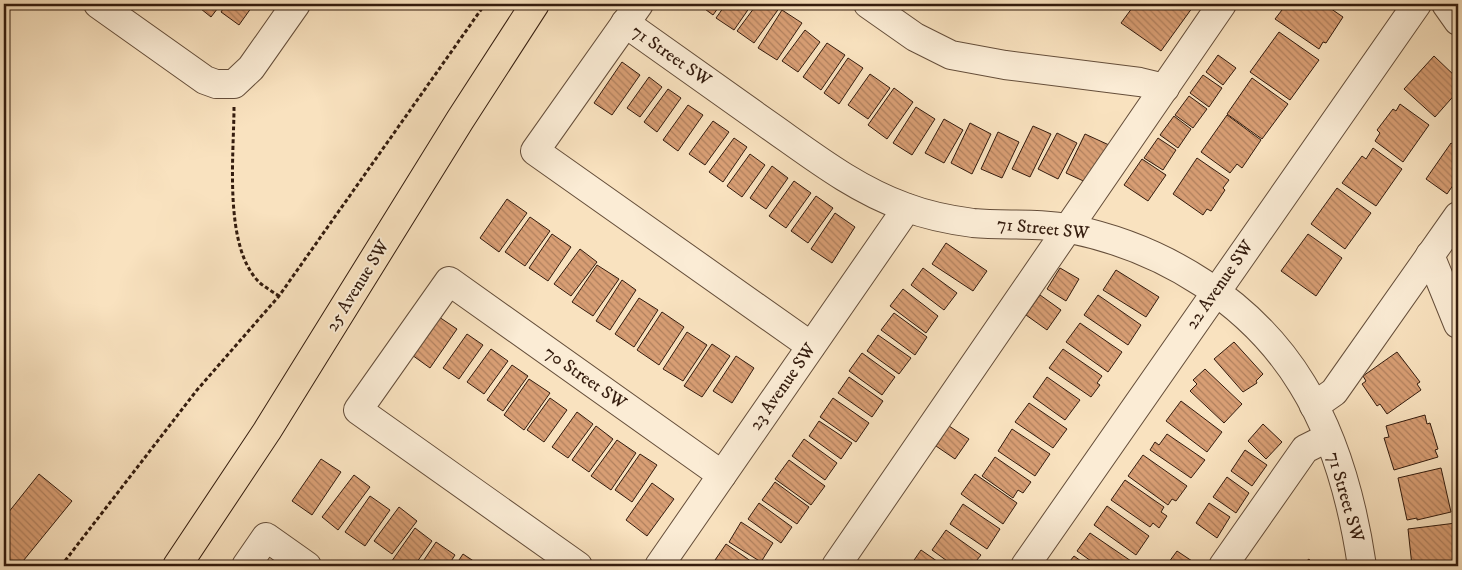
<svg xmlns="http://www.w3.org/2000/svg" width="1462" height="570" viewBox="0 0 1462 570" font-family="'IM FELL DW Pica',serif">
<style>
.building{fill:url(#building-back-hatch);stroke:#341c0e}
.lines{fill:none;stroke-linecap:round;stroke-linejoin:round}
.minor-casing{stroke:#654e3a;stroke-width:30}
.major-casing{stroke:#341c0e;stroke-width:30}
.path{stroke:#341c0e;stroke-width:3;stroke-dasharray:4 2.5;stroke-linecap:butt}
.minor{stroke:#fbecd5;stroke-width:28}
.major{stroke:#f9e2bf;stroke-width:28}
.labels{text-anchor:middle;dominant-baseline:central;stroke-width:4;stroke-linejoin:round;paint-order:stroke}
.street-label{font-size:18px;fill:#341c0e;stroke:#fbecd5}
</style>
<defs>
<pattern id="building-back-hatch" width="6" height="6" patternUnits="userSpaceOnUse" patternTransform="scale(1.25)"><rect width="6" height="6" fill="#d89e74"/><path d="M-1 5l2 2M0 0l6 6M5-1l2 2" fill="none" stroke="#b0805e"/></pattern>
</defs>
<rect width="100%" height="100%" fill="#f9e2bf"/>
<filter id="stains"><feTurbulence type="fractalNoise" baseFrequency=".004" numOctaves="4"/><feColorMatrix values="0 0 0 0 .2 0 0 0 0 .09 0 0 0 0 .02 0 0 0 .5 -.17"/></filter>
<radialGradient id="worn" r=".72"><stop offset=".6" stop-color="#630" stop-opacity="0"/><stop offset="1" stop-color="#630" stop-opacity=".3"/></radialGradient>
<g class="building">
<polygon points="197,4 221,4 211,17 196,5"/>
<polygon points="226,4 254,4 239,25 221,12"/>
<polygon points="698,4 721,4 713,15"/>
<polygon points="726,4 752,4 734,30 716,18"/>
<polygon points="757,4 775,4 780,7 754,43 737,31"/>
<polygon points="1135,4 1195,4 1161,51 1121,23"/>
<polygon points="1282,4 1324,4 1343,17 1326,43 1323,42 1319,49 1275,19 1282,10 1279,8"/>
<polygon points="782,10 802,23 777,60 758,48"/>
<polygon points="805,30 820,42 798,72 782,61"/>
<polygon points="1279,32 1319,60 1290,100 1250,72"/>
<polygon points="827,43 845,55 821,90 803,77"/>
<polygon points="1218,55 1236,68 1223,85 1206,72"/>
<polygon points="1434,56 1458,79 1458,91 1435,117 1404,89"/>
<polygon points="848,58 863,68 839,104 824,93"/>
<polygon points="622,62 640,75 612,115 594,103"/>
<polygon points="870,74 890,88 868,119 848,105"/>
<polygon points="1203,75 1222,88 1209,107 1190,93"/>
<polygon points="649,77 662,87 640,117 627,108"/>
<polygon points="1252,78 1288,104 1262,139 1227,114"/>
<polygon points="894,88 913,102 887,139 868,125"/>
<polygon points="668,89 681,98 657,132 644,122"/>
<polygon points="1189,96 1207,109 1193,128 1175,115"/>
<polygon points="1400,104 1429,125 1403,162 1375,141 1380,133 1377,130 1393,109 1396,111"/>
<polygon points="688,105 703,115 678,151 663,140"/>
<polygon points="916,107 935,119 912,155 893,143"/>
<polygon points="1227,115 1261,140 1242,168 1237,164 1230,173 1201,152"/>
<polygon points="1174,116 1191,129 1178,148 1160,135"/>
<polygon points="944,119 963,130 944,163 925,153"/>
<polygon points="713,121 729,132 705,165 689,154"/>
<polygon points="970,123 991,134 972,174 951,163"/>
<polygon points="1033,126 1051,134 1030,177 1012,169"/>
<polygon points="998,132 1019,142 1002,178 981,169"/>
<polygon points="1057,133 1077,143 1058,179 1038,169"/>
<polygon points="1085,134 1109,145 1090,184 1066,173"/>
<polygon points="734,138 747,147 723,182 709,172"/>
<polygon points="1158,138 1176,150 1163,170 1144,158"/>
<polygon points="1451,143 1458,148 1458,178 1447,194 1426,179"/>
<polygon points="1373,148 1402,169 1376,206 1342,183 1362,156 1366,159"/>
<polygon points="750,154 765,165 742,197 727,186"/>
<polygon points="1197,158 1229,180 1223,188 1225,190 1211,211 1207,209 1203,215 1173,194"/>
<polygon points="1142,159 1166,175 1148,201 1124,185"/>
<polygon points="772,166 788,178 766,209 750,198"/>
<polygon points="794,181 811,193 786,228 769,216"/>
<polygon points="1337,188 1371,213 1345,249 1311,224"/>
<polygon points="816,196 833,208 808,243 791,231"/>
<polygon points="507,199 527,213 499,252 480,238"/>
<polygon points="835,213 855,227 832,263 811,249"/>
<polygon points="530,217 550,231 525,266 505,252"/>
<polygon points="552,234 571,247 548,281 529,268"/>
<polygon points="1308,234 1342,258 1316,296 1281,271"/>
<polygon points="946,243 987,271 973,291 932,264"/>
<polygon points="580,249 597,262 571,296 554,284"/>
<polygon points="597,265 619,279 593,316 572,302"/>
<polygon points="923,268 957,293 944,310 911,285"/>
<polygon points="1060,268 1079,279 1066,301 1047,289"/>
<polygon points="1116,270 1159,297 1146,317 1103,290"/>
<polygon points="622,280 636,290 610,330 596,321"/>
<polygon points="903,289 938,316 926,333 890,306"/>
<polygon points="1040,295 1061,310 1047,330 1026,315"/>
<polygon points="1098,295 1141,325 1128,345 1084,315"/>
<polygon points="639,298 658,310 634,347 615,334"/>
<polygon points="662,312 684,327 659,365 637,350"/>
<polygon points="894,313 927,337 915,355 881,330"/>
<polygon points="439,317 457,329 430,368 412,355"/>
<polygon points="1080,323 1122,352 1108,372 1066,342"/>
<polygon points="687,332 707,345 683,381 663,369"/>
<polygon points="467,334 483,345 459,379 443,368"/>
<polygon points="878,335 911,358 899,374 867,351"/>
<polygon points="1234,342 1263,374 1256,381 1257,383 1243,392 1214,359"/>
<polygon points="712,344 730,356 702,397 684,386"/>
<polygon points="491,349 508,361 484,394 467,382"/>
<polygon points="1063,349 1102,376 1097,383 1100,385 1091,397 1049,368"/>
<polygon points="1397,352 1420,382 1417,384 1421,390 1387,414 1380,404 1377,406 1362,384 1366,381 1363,376"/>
<polygon points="862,353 895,377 882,395 849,371"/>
<polygon points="736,356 754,368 732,403 713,391"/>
<polygon points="512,365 528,376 503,411 487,400"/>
<polygon points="1205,369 1242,404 1224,423 1190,391 1197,384 1193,380"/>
<polygon points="849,377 883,401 872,417 838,393"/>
<polygon points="1047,377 1080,400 1065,420 1033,397"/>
<polygon points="529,379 550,393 524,430 504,415"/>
<polygon points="550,398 567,410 544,442 527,430"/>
<polygon points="833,398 869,423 856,442 820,417"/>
<polygon points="1181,401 1222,432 1207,452 1166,421"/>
<polygon points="1029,403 1067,429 1053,448 1015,422"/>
<polygon points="577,412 593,424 568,458 552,447"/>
<polygon points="1425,415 1427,424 1430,423 1438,449 1435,450 1438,457 1394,470 1384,438 1389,437 1386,426"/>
<polygon points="819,421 852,443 841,459 809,436"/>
<polygon points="1263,424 1282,442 1266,459 1248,441"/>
<polygon points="596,426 613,439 589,472 572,460"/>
<polygon points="949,426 969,439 955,459 936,446"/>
<polygon points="1012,429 1050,454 1035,476 998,451"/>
<polygon points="1167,434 1205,460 1191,478 1150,450 1155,442 1159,445"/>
<polygon points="804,439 837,463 825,480 792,456"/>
<polygon points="617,440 636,453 611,490 591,476"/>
<polygon points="1245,450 1267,465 1252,486 1231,471"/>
<polygon points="640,454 657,465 632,502 615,490"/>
<polygon points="1143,455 1187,486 1176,501 1172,499 1168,505 1128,476"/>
<polygon points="995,457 1031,482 1023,493 1018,490 1013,498 982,476"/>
<polygon points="321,459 341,472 312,515 292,501"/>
<polygon points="789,460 825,486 811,505 775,479"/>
<polygon points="1441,468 1451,512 1417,520 1417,518 1407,520 1398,478"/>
<polygon points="39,474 72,501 19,566 4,566 4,518"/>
<polygon points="975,474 1017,503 1003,524 961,494"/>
<polygon points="354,475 370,487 338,530 322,517"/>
<polygon points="1227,477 1249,493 1236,513 1213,497"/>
<polygon points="1125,480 1164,507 1161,512 1167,516 1159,528 1153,523 1150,527 1111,500"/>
<polygon points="775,482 809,507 797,524 762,500"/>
<polygon points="652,483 674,499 647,536 626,520"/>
<polygon points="370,496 390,510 365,546 345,532"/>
<polygon points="759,503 792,527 781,543 748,519"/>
<polygon points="1209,503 1230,517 1217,538 1196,523"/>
<polygon points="963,504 1000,529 987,549 950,524"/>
<polygon points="1107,506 1149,536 1136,555 1094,525"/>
<polygon points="399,507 417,521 392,554 374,541"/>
<polygon points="741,522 773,543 761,562 729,542"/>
<polygon points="1456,523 1458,533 1458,566 1412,566 1408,529"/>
<polygon points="415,528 432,541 414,566 390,566 389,565"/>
<polygon points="946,530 981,555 972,566 954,566 932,550"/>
<polygon points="1090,533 1131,561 1127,566 1098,566 1077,551"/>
<polygon points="436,542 455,555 448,566 420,566"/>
<polygon points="726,544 758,566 717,566 713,563"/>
<polygon points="921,550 944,566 910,566"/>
<polygon points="1177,551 1198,565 1197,566 1166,566"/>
<polygon points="463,554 481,566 455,566"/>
<polygon points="1074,556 1088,566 1066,566"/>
<polygon points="1309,559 1314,566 1300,566"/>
</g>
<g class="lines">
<g class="minor-casing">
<g id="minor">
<polyline points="98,4 205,80 216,84 234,84 251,68 296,4"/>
<polyline points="639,4 535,151 811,346"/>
<polyline points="868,4 915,37 951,55 1005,65 1140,82 1165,88"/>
<polyline points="1446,4 1458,21"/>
<path d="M625,23C674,58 722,92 770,126C814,157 855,189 905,207C926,215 950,220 973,223C1005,226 1039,222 1071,229C1164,248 1252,302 1302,384C1335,437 1353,505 1362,566"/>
<polyline points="1430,255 1458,324"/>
<polyline points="1314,406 1334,392 1458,216"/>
<polyline points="246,566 266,537 307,566"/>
<polyline points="578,566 358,410 449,281 722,475"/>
<polyline points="659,566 907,208"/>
<polyline points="836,566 1222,4"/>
<polyline points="1025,566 1417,4"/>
<polyline points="1223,566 1305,449 1327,438"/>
</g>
</g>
<g class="major-casing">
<polyline id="major" points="177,566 267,431 460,120 535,4"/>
</g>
<g class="path">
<path d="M234,107C234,155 223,248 260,283C266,288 273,292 279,296"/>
<polyline points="61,566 197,390 279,296 485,4"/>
</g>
<use href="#minor" class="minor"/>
<use href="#major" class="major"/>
</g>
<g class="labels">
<g class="street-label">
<text transform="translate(671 56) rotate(35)">71 Street SW</text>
<text transform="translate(1043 229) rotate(6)">71 Street SW</text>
<text transform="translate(1220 285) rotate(-55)">22 Avenue SW</text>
<text transform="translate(358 286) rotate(-58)">25 Avenue SW</text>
<text transform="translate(585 378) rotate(35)">70 Street SW</text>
<text transform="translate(783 387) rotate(-55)">23 Avenue SW</text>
<text transform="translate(1345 497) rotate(74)">71 Street SW</text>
</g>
</g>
<rect width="1462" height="570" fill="none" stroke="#f9e2bf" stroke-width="20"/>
<rect x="5" y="5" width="1452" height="560" fill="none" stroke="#341c0e" stroke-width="2.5"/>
<rect x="10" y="10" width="1442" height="550" fill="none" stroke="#341c0e"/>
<rect width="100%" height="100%" filter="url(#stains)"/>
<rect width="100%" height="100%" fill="url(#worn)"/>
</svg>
